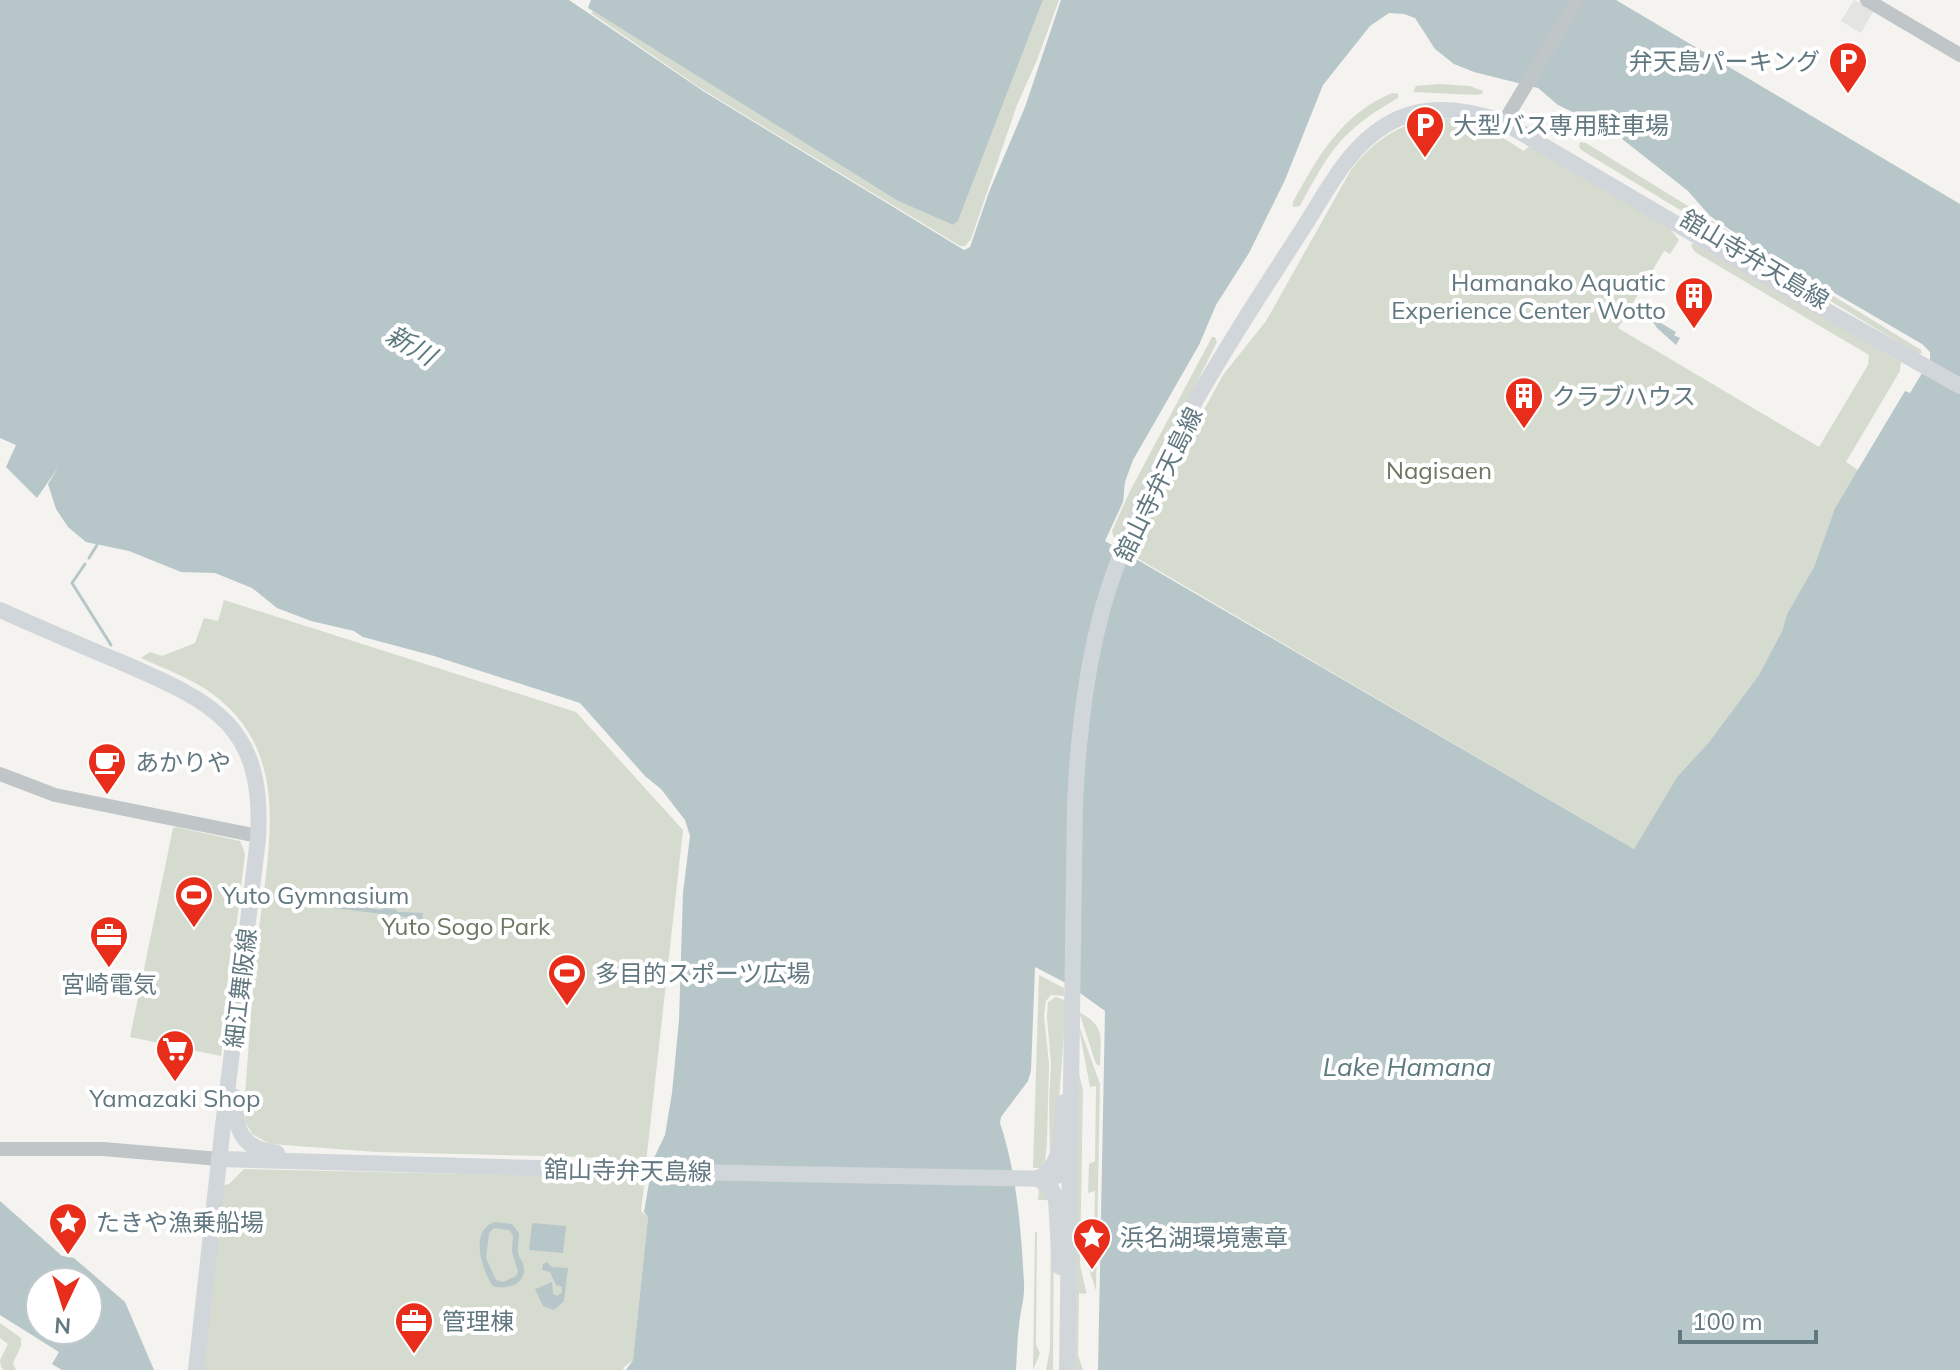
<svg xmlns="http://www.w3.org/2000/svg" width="1960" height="1370" viewBox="0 0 1960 1370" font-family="Mulish,'Noto Sans JP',sans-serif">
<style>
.built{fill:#e4e5e3}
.green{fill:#d6dbd0}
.water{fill:#b7c6c8;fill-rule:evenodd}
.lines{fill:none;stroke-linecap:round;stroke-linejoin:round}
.stream{stroke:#b7c6c8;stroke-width:3}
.minor{stroke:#c0c5c7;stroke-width:14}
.major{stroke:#d0d6d9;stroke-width:16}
.labels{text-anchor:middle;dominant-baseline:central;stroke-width:8;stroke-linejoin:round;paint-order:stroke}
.poi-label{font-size:24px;fill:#627881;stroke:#fff;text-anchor:start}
.street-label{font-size:24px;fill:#627881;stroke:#fff}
.park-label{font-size:24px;fill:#697861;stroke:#fff}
.water-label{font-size:26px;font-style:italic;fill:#5d7b7f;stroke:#fff}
</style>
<rect width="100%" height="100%" fill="#f4f3ef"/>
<polygon class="built" points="1854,0 1874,10 1861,33 1841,21"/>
<g class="green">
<polygon points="1043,0 1059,0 1037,60 1017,105 971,239 965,246 960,246 700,88 591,13 593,11 898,201 953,225 958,221"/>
<polygon points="1440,84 1470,86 1483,91 1482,94 1476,95 1413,92 1416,86"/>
<path d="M1392,93L1398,94V98C1341,131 1331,149 1300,206L1293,207V202C1318,156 1342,114 1392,93Z"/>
<path d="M1429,119C1478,116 1486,128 1524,151L1528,147L1539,150L1571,171L1664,222L1679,240L1670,254L1664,251L1618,328L1819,447L1868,365L1869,355L1695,252L1691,246L1693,243L1901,362L1900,371L1846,462L1858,470L1835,508L1814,567L1787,614L1782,631L1759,675L1709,742L1677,777L1634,849L1130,554L1153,503L1223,375L1266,321L1351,170C1372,143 1396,125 1429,119Z"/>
<polygon points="1580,142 1586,143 1921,350 1922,353 1918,354 1581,150 1579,147"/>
<polygon points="1212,337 1215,337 1217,342 1121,535 1114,538 1112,531 1130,491"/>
<path d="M224,600L576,712L683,830L646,1163L583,1157L377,1152L270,1144L252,1134L245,1121L244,1106C249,1048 252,988 259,930C269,844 293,748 207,690C187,677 163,668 141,658L150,652L162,656L195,643L204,618L218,621Z"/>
<polygon points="176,827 240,841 245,854 221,1056 130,1037 173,828"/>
<polygon points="1039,975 1064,988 1064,996 1051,995 1046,1001 1044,1016 1049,1064 1047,1142 1045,1162 1040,1168 1033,1168"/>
<polygon points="1056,997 1064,1000 1066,1007 1055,1152 1050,1157 1049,1100 1051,1064 1047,1017 1048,1002"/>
<path d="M1079,1012C1107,1027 1100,1038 1100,1066L1096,1064Z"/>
<polygon points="1078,1023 1100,1084 1096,1291 1087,1262 1094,1259 1095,1191 1088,1193 1089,1164 1095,1161 1096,1086 1090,1087"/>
<polygon points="1078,1070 1083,1090 1080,1265 1086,1291 1086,1294 1079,1293 1078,1355 1083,1370 1074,1370"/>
<polygon points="244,1169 645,1178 641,1211 648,1217 633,1360 624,1367 623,1370 203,1370 224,1185 229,1184"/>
<polygon points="1039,1187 1046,1192 1054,1210 1053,1370 1046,1370 1050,1349 1051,1206 1047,1200 1038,1200"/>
<polygon points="1035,1232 1037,1232 1036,1345 1040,1353 1033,1370"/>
<polygon points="0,1323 21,1338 21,1346 13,1363 16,1370 4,1370 1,1367 0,1360 8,1344 0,1338"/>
</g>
<g class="water">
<path d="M0,0H569L703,91L964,250L970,247L989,192L1025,107L1061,0H1616L1960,204V1370H1098L1105,1011L1066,983L1035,967L1031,1071L1028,1081L1001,1117L1000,1123C1017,1174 1021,1229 1024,1283C1025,1298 1020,1312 1019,1326C1017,1341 1017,1355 1016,1370H626L633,1360L648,1217L644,1212L653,1160L665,1135L672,1093L679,1020L683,893L690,836L685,820L661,789L645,776L580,703L434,656L363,637L354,631L311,621L277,608L252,588L215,573L181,572L129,551L86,542L68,527L56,509L48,484L59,466L37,498L6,467L16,445L0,438ZM1389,13L1404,14L1415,18L1435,49L1454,64L1474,72L1538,88L1558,105L1612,131L1688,191L1710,216L1754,246L1922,344L1930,352V360L1910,393L1905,391L1835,508L1814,567L1787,614L1782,631L1759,675L1709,742L1677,777L1634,849L1105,541L1123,502L1125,482L1133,460L1199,345L1216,305L1249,253L1285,180L1323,85L1370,26Z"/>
<polygon points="591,0 1043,0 958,221 953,225 898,201 593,11 588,8"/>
<polygon points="1646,304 1653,309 1649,316 1676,332 1674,335 1680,338 1676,345 1657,328 1644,308"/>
<polygon points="342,903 381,910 384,908 395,909 398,912 423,913 422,919 335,908 335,904"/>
<path d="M0,1201L62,1256L74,1258L125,1302L154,1370H62L52,1364L59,1352L0,1315ZM40,1282H88V1330H40Z"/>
<path d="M494,1222L512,1224L519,1233C519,1239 517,1247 518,1253C520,1261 525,1263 524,1271C523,1286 504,1290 493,1286C482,1271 469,1231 494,1222ZM494,1228L509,1230L513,1235L512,1252L518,1272L516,1276L503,1282L496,1280L486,1258L489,1233Z"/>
<polygon points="532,1223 566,1226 563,1253 529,1250"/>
<polygon points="547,1262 552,1267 568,1268 564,1301 554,1310 543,1306 535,1289 552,1282 553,1294 557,1296 562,1292 562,1287 556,1285 550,1272 542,1270 543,1264"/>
</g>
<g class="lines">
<g class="stream">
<polyline points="89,558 97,545"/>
<polyline points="85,564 72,583 111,645"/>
</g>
<g class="minor">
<polyline points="1867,0 1960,55"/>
<polyline points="1504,122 1577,0"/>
<polyline points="0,774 55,795 258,836"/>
<polyline points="0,1149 103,1149 219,1159"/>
</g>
<g class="major">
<path d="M0,610C41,628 82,646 123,663C215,703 265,726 258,839L222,1134L196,1370"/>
<path d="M235,1097C235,1130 241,1149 277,1153"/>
<polyline points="219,1159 640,1171 1050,1179 1063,1173 1070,1158"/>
<polyline points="1037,1178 1051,1188 1056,1198 1060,1267"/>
<path d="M1039,1178C1065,1164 1061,1128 1064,1102"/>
<path d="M1067,1370L1075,805C1078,738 1085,672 1103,607C1140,478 1227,346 1300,233C1325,195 1346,149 1386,125C1422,103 1464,108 1503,122L1770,279L1960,386"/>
</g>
</g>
<defs>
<g id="parking-pin" transform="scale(2)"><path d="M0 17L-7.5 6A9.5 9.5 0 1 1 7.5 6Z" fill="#e82e1b" stroke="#fff"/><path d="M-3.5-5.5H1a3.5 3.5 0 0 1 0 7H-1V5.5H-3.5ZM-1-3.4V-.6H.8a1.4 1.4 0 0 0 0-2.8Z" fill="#fff"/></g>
<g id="building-pin" transform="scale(2)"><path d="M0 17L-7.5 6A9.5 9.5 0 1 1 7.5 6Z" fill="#e82e1b" stroke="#fff"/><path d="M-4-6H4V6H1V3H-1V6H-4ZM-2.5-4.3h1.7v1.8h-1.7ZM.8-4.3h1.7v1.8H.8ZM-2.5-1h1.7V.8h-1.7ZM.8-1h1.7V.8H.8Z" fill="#fff"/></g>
<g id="cafe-pin" transform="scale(2)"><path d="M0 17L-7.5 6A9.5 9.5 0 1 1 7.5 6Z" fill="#e82e1b" stroke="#fff"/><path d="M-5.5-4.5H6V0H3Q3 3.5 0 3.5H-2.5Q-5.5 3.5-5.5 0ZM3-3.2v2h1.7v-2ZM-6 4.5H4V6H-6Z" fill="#fff"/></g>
<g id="stadium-pin" transform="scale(2)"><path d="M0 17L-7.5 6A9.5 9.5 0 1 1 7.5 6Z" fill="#e82e1b" stroke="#fff"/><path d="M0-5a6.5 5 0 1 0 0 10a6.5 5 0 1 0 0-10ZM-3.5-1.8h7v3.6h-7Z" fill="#fff"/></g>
<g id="office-pin" transform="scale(2)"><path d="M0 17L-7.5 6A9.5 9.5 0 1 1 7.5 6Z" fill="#e82e1b" stroke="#fff"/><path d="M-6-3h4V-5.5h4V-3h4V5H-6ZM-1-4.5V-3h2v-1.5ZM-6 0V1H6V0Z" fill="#fff"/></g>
<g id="supermarket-pin" transform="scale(2)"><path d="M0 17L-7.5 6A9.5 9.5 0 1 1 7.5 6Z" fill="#e82e1b" stroke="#fff"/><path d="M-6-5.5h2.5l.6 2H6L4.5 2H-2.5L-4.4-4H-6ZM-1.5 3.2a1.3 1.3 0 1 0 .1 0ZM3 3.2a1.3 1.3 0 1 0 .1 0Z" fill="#fff"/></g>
<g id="sight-pin" transform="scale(2)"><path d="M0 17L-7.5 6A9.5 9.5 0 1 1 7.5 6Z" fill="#e82e1b" stroke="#fff"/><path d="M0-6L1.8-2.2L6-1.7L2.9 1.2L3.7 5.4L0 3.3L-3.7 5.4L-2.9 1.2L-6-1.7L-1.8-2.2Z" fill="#fff"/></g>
</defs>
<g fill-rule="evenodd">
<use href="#parking-pin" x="1848" y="61"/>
<use href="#parking-pin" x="1425" y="125"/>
<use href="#building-pin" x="1694" y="296"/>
<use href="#building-pin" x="1524" y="396"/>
<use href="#cafe-pin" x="107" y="762"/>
<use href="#stadium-pin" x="194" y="895"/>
<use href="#office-pin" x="109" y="935"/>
<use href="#stadium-pin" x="567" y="973"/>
<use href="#supermarket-pin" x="175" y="1049"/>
<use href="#sight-pin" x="68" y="1222"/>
<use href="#sight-pin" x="1092" y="1237"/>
<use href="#office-pin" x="414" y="1321"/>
</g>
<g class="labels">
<g class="poi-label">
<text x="1820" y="61" text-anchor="end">弁天島パーキング</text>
<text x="1453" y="125">大型バス専用駐車場</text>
<text x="1666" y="282" text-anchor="end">Hamanako Aquatic<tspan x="1666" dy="28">Experience Center Wotto</tspan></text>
<text x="1552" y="396">クラブハウス</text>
<text x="135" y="762">あかりや</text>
<text x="222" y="895">Yuto Gymnasium</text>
<text x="595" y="973">多目的スポーツ広場</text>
<text x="109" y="984" text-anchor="middle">宮崎電気</text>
<text x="175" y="1098" text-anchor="middle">Yamazaki Shop</text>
<text x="96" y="1222">たきや漁乗船場</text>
<text x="1120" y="1237">浜名湖環境憲章</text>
<text x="442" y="1321">管理棟</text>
</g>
<g class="street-label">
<text transform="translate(1755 259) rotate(31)">舘山寺弁天島線</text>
<text transform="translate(1158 484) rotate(-64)">舘山寺弁天島線</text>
<text transform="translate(240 988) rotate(-83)">細江舞阪線</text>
<text transform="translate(628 1170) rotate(1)">舘山寺弁天島線</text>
</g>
<g class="park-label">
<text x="1439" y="470">Nagisaen</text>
<text x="466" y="926">Yuto Sogo Park</text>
</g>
<g class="water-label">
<text transform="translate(411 345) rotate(30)">新川</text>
<text x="1407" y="1066">Lake Hamana</text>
</g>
</g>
<g transform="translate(64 1306) rotate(184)"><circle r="38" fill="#ffffff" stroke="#c0c9cd" stroke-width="2"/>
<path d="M0-6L14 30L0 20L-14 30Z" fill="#e82e1b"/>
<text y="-12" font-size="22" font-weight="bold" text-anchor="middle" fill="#627881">N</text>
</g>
<path d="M1680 1330v12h136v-12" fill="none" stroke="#627881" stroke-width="4"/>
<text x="1692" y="1330" font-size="24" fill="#627881" stroke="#ffffff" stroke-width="6" paint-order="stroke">100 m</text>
</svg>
